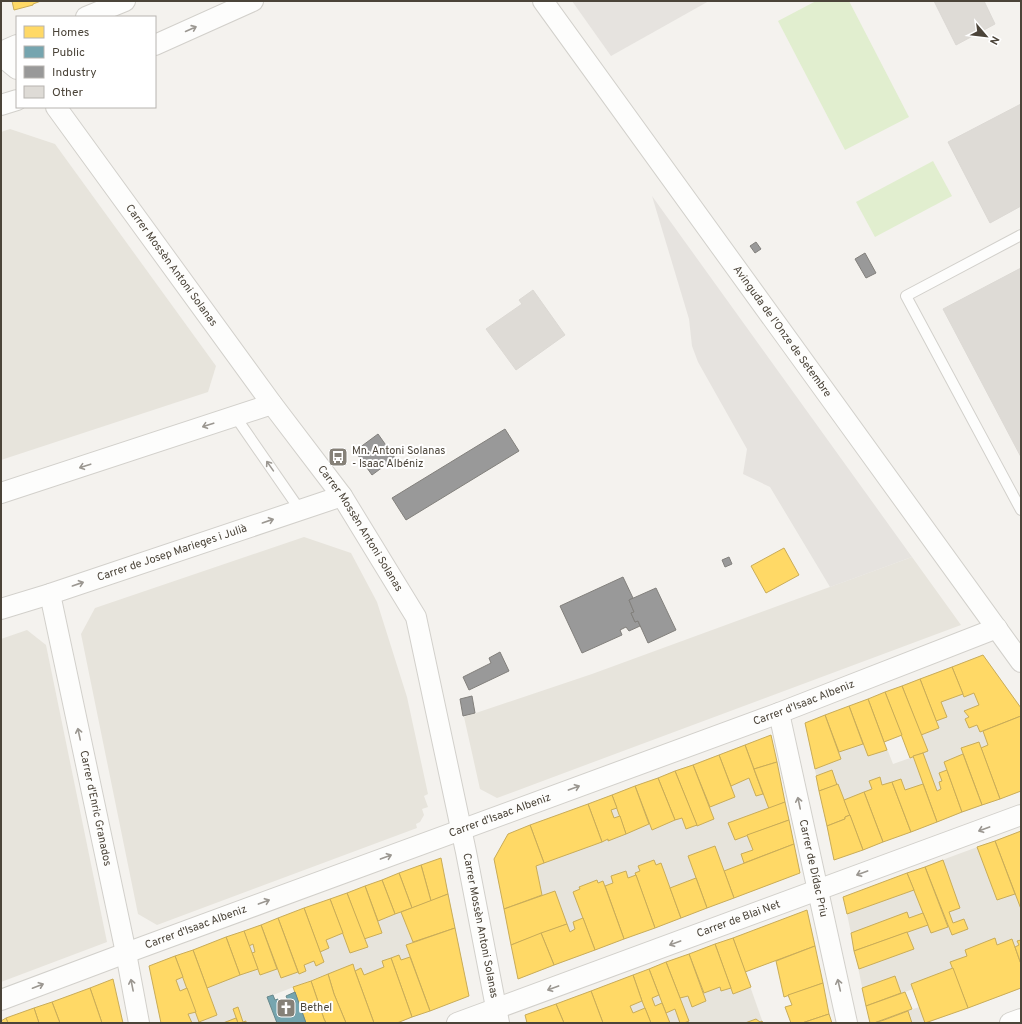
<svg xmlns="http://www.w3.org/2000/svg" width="1022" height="1024" viewBox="0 0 1022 1024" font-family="Overpass,sans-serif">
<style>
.residential{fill:#e7e4dc}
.green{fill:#e1eecf}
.parking{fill:#e6e3df}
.homes{fill:#ffd966;stroke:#c9ac58}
.public{fill:#76a5af;stroke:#69888c}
.industry{fill:#999;stroke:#82807c}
.building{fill:#dedbd6;stroke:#dcd9d4}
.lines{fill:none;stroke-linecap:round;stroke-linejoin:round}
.service-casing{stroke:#d2d0cb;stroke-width:12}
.minor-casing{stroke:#d2d0cb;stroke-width:22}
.service{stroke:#fdfdfc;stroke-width:10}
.minor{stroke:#fdfdfc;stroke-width:20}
.oneway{stroke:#9b9791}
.labels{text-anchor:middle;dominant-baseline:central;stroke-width:4;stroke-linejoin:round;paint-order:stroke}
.street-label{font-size:11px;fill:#4b4439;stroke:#fff}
.poi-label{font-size:11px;fill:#4b4439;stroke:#fff;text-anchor:start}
</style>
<rect width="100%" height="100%" fill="#f4f2ee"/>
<g class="residential">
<polygon points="10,129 55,144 216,366 208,392 1,460 1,132"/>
<polygon points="304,537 351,553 377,602 407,697 428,794 424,796 428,807 422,809 424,815 420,822 416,824 417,828 157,925 138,914 81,634 95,608"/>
<polygon points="912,557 961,625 497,798 480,789 464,717 592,674"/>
<polygon points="27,630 46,645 107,942 1,982 1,639"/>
<polygon points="983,655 1021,708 1021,791 834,860 805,723 868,699 893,764 910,758 885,692"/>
<polygon points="771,735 800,873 518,979 494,859 508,834"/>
<polygon points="1021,831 1021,988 927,1023 874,1023 919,1007 913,989 866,1006 847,914 914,890 907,873"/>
<polygon points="441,858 469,996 397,1023 327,974 268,997 277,1023 161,1023 149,966 175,956 200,1022 217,1015 193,950"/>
<polygon points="733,938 763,1023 603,1023 591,991"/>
</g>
<g class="green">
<polygon points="816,1 849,1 909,117 845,150 778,21"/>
<polygon points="933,161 952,196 875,237 856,202"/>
</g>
<g class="parking">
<polygon points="572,1 709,1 611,56"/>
<polygon points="652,196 912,557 830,587 770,487 743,474 747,449 698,362 692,346 689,319"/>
</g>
<g class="homes">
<polygon points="12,1 41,1 33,4 33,5 14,10"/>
<polygon points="784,548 799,575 766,593 751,566"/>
<polygon points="983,655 1021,708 1021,716 980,732 977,725 969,728 965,719 969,717 964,711 979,705 974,693 964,697 952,667"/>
<polygon points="952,667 963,694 941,702 947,717 936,721 920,679"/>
<polygon points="920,679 939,728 921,735 902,686"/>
<polygon points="902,686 928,751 910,758 885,692"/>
<polygon points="885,692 902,735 884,742 868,699"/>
<polygon points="868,699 887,750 868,756 849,706"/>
<polygon points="849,706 863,744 839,752 825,715"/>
<polygon points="825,715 841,759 815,769 805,723"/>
<polygon points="1021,716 1021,791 1000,799 981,748 988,745 983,731"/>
<polygon points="771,735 777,762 754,769 745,745"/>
<polygon points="979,742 1000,799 982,805 961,748"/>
<polygon points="745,745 763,794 756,796 749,778 731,786 719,755"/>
<polygon points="923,753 937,791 941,789 939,782 942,781 939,773 947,770 962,812 937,822 913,756"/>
<polygon points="963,754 982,805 962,812 944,762"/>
<polygon points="719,755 735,797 710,807 693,765"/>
<polygon points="777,762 785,802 769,809 754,769"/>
<polygon points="693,765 714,819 697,826 675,771"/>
<polygon points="832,770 837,785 819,791 816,776"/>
<polygon points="675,771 697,825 686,829 682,818 675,820 658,778"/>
<polygon points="880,777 882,785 892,782 911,832 883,842 864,792 872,789 869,781"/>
<polygon points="658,778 675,820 652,830 635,786"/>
<polygon points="901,779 905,790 923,784 937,822 911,832 892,782"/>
<polygon points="838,784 850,815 845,817 845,819 827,826 819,791"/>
<polygon points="635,786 649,824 626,834 612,795"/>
<polygon points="864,792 883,842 863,850 844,800"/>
<polygon points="612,795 617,808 611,810 614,818 620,816 626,834 608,841 608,839 602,842 588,804"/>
<polygon points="785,802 789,820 735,840 728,823"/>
<polygon points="588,804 602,842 544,863 530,825"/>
<polygon points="850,815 863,850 834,860 827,826 845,819 845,817"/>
<polygon points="789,820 794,844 744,863 741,854 753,850 747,835"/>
<polygon points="530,825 544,863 536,866 542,895 504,909 494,859 508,834"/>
<polygon points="1021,831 1021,909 995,841"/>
<polygon points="995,841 1015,894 997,900 977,847"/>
<polygon points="794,844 800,873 734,898 724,871"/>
<polygon points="715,846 734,898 707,908 688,856"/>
<polygon points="441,858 448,894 431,901 421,865"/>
<polygon points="654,860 656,865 661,863 681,918 655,928 635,873 640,871 638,866"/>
<polygon points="943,860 960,908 949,912 953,923 964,919 968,929 952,935 925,867"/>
<polygon points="421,865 431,901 412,908 399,873"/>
<polygon points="925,867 948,927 931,933 907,873"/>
<polygon points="626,871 628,878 636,875 655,928 624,939 605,886 613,883 611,876"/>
<polygon points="399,873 412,908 395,914 382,880"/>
<polygon points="907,873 914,890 847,914 843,897"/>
<polygon points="696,878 707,908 681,918 670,888"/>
<polygon points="382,880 395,914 378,921 365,886"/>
<polygon points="597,880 598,883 603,881 624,939 595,950 573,892 580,889 579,887"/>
<polygon points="365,886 382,933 364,939 347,893"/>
<polygon points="555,891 567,924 511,945 504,909"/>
<polygon points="347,893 368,947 350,953 330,899"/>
<polygon points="448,894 455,928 413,942 401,912"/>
<polygon points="330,899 343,933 326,940 329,948 320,952 304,908"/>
<polygon points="304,908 324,962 316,966 314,961 304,965 306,971 299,974 278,918"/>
<polygon points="807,910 815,946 745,972 733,938"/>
<polygon points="907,912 909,918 923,913 928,925 854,951 851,933"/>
<polygon points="278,918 298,972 281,978 261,925"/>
<polygon points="583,918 595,950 554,965 541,933 567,924 570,932 575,929 573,922"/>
<polygon points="261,925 277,969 260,975 252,953 255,952 253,944 249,946 244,931"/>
<polygon points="455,928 469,996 430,1011 406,945"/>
<polygon points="244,931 258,969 240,975 226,937"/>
<polygon points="907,932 914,949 859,969 854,951"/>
<polygon points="541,933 554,965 518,979 511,945"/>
<polygon points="226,937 240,975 207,988 193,950"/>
<polygon points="733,938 751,987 733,994 715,944"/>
<polygon points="995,938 997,945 1012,939 1021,964 1021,988 968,1008 950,962 967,956 965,950"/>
<polygon points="1021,940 1021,964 1015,947 1019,945 1017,941"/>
<polygon points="715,944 731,988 721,991 720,987 704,993 689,954"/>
<polygon points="815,946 823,983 784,997 776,961"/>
<polygon points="193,950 217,1015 199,1022 175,956"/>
<polygon points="689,954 706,1001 692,1007 688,996 680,998 666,962"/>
<polygon points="399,955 401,960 410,957 430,1011 412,1017 391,958"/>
<polygon points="175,956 183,977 176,980 180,991 187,988 196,1012 188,1014 192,1023 161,1023 149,966"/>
<polygon points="391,958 412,1017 397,1023 374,1023 355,971 361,968 364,975 384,967 382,961"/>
<polygon points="666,962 689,1021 684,1023 680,1023 675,1009 666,1013 649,969"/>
<polygon points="353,964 355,971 374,1023 346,1023 334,994 328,974"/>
<polygon points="953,968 968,1008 925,1023 911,984"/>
<polygon points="649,969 659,995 652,998 655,1006 662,1003 670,1023 651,1023 642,1001 633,975"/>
<polygon points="328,974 334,994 346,1023 326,1023 324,1019 311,981"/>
<polygon points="633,975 642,1001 630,1006 633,1013 645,1008 651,1023 603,1023 591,991"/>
<polygon points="895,976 901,993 866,1006 862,988"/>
<polygon points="113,979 123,1023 102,1023 90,988"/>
<polygon points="311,981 324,1019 326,1023 306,1023 293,987"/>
<polygon points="823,983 829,1014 802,1023 791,1023 785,1007 792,1005 788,995"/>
<polygon points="90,988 102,1023 60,1023 52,1002"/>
<polygon points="591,991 603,1023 564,1023 556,1004"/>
<polygon points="905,992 912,1009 874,1023 870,1023 866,1006"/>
<polygon points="52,1002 60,1023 39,1023 34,1008"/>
<polygon points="556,1004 564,1023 527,1023 525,1015"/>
<polygon points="238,1007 243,1022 246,1021 246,1023 238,1023 233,1009"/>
<polygon points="34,1008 39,1023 8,1023 6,1018"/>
<polygon points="908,1011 912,1023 874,1023 884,1020"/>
<polygon points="829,1014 832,1023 802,1023"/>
<polygon points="6,1018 8,1023 1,1023 1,1021"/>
<polygon points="236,1018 238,1023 223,1023"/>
<polygon points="756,1019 760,1022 762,1021 763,1023 745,1023"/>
</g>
<polygon class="public" points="295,992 306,1023 277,1023 267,997 273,995 275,1000 278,999 280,1006 285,1003 289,1003 286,996"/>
<g class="industry">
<polygon points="756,242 761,249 755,253 750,246"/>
<polygon points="865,253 876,273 866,278 855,259"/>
<polygon points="505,429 519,451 406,520 392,498"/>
<polygon points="378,434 395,458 372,475 355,451"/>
<polygon points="729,557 732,564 725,567 722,560"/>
<polygon points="623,577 633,598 629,600 634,612 631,613 635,622 638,621 640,626 629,631 626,627 620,630 622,635 582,653 560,606"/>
<polygon points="656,588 676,630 648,643 638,621 635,622 631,613 634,612 629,600"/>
<polygon points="500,652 509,671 469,690 463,677 491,663 489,658"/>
<polygon points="472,696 475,713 463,716 460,699"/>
</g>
<g class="building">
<polygon points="934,1 984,1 995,24 956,45"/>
<polygon points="1021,104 1021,206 990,223 948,142"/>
<polygon points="1021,268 1021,457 943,309"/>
<polygon points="533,290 565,335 516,370 486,329 522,304 519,300"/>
</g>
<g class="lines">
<g class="service-casing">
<g id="service">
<polyline points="1021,235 906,296 1021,510"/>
<polyline points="235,416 300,510"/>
</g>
</g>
<g class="minor-casing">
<g id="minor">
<path id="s1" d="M543,1L1021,662"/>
<polyline points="86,17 125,1"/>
<polyline points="155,45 253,1"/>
<polyline points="1,52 17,45"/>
<polyline points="1,56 17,69"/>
<polyline points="1,105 17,100"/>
<path id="s2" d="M56,107L272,404L342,496L416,617L466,852L499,1023"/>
<polyline points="1,493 272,404"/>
<path id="s3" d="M50,594L126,953L139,1023"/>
<path id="s4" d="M1,609L50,594L342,496"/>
<path id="s5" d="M779,713L847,1023"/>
<path id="s6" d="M1,1000L126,953L779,713L997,628"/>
<path id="s7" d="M457,1023L1021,815"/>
<polyline points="1010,1023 1021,1019"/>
</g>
</g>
<use href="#service" class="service"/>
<use href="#minor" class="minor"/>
</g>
<defs><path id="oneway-shaft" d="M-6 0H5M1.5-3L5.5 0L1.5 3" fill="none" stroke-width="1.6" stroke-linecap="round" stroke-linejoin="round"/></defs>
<g class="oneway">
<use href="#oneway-shaft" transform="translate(191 29) rotate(-24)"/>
<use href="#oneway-shaft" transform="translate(208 425) rotate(162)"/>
<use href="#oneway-shaft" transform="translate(85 466) rotate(162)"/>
<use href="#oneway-shaft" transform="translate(270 466) rotate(-125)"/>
<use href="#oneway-shaft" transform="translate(268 521) rotate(-19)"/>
<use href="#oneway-shaft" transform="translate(78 584) rotate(-19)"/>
<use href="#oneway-shaft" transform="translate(79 734) rotate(-102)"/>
<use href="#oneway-shaft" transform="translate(574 788) rotate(-20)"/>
<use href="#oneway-shaft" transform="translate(799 803) rotate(-102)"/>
<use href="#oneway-shaft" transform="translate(984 829) rotate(160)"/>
<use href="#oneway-shaft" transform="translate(386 857) rotate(-20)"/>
<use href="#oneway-shaft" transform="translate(862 873) rotate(160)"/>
<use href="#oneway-shaft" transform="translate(264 902) rotate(-20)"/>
<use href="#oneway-shaft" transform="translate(675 943) rotate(160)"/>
<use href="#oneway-shaft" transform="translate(132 985) rotate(-101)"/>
<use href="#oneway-shaft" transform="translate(839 985) rotate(-103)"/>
<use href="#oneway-shaft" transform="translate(38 986) rotate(-21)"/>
<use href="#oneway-shaft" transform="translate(553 988) rotate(160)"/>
</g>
<defs>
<g id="bus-square" transform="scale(1)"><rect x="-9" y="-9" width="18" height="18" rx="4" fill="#868178" stroke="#fff"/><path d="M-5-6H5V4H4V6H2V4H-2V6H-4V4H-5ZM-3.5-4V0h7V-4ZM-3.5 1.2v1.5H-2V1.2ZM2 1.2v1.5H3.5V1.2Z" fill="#fff"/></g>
<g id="church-square" transform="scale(1)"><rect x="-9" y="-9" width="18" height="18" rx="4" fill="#868178" stroke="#fff"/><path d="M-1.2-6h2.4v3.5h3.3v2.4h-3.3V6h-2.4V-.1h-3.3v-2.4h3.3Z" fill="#fff"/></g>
</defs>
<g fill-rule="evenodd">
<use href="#bus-square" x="338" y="457"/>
<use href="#church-square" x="286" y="1008"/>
</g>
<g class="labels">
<g class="street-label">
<text stroke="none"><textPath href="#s2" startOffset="196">Carrer Mossèn Antoni Solanas</textPath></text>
<text stroke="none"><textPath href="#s1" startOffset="408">Avinguda de l'Onze de Setembre</textPath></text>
<text stroke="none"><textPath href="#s2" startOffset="520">Carrer Mossèn Antoni Solanas</textPath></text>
<text stroke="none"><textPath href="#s4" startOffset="180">Carrer de Josep Marieges i Julià</textPath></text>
<text stroke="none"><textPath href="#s6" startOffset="856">Carrer d'Isaac Albeniz</textPath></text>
<text stroke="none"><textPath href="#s3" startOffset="219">Carrer d'Enric Granados</textPath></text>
<text stroke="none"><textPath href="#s6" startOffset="532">Carrer d'Isaac Albeniz</textPath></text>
<text stroke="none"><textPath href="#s5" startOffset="159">Carrer de Dídac Priu</textPath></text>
<text stroke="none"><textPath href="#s7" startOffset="300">Carrer de Blai Net</textPath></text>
<text stroke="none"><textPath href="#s2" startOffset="940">Carrer Mossèn Antoni Solanas</textPath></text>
<text stroke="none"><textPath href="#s6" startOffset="208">Carrer d'Isaac Albeniz</textPath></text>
</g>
<g class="poi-label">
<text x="352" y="451">Mn. Antoni Solanas<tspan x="352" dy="13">- Isaac Albéniz</tspan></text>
<text x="300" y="1008">Bethel</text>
</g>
</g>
<rect width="1022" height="1024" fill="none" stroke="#4b4439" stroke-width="4"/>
<rect x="16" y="16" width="140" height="92" fill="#ffffff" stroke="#b7b4b0"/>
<rect x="24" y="26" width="20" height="12" fill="#ffd966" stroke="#b7b4b0"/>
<text x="52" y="36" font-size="12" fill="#4b4439">Homes</text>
<rect x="24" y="46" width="20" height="12" fill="#76a5af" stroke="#b7b4b0"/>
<text x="52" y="56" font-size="12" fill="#4b4439">Public</text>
<rect x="24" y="66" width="20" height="12" fill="#999999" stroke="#b7b4b0"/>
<text x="52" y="76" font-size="12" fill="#4b4439">Industry</text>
<rect x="24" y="86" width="20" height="12" fill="#dedbd6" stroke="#b7b4b0"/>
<text x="52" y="96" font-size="12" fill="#4b4439">Other</text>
<g transform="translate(986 36) rotate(118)" stroke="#ffffff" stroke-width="3" paint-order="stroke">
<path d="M0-3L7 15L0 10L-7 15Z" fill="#4b4439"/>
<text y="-6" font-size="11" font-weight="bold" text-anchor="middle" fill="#4b4439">N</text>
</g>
</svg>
